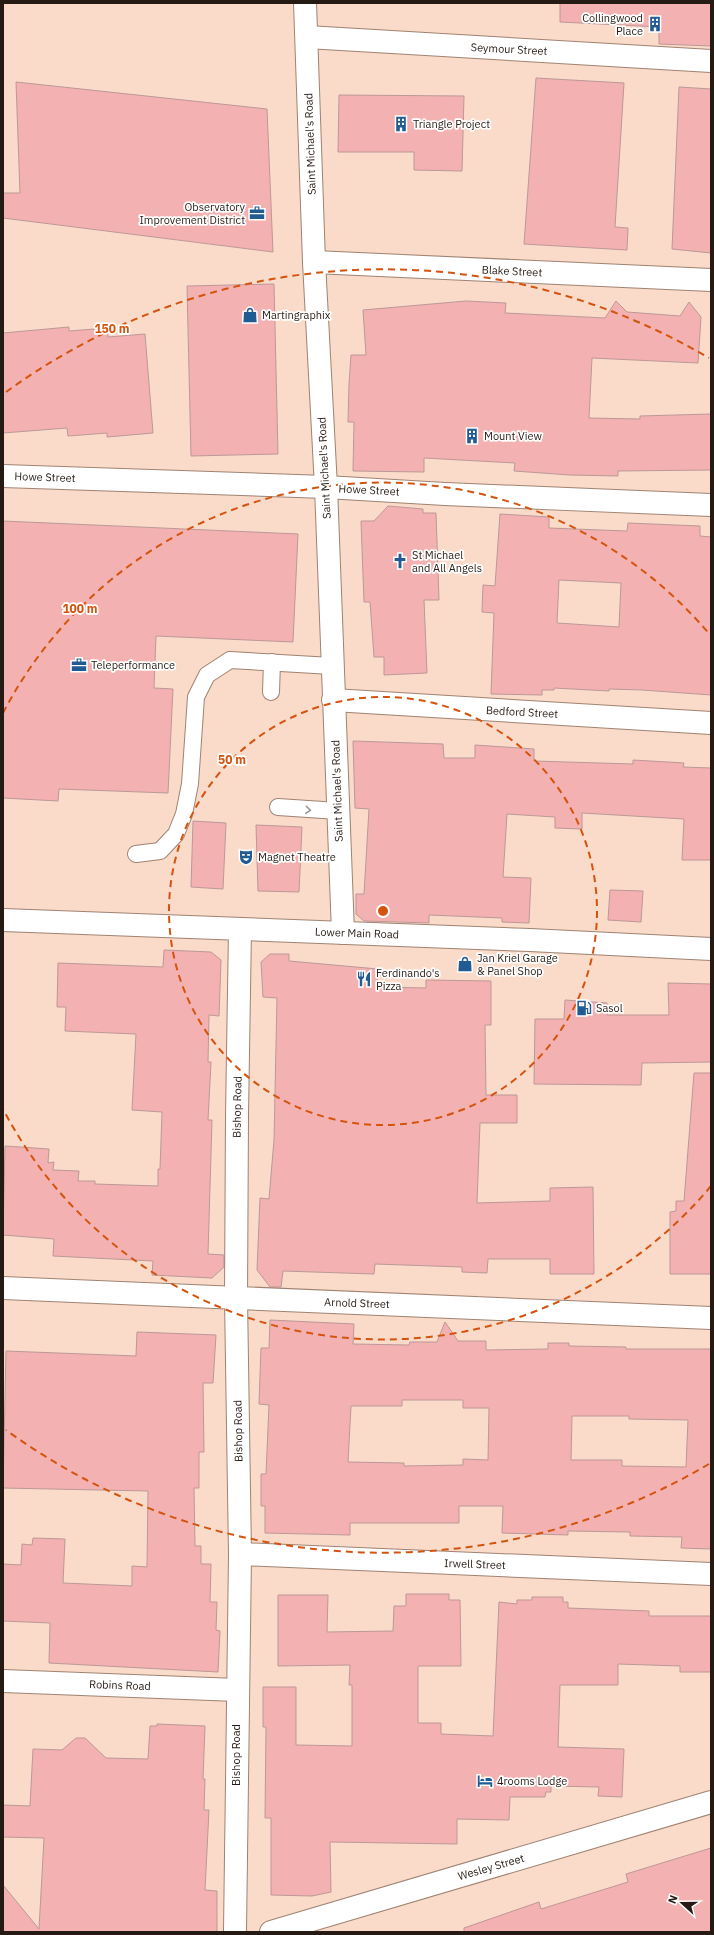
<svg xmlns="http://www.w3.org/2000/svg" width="714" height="1935" viewBox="0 0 714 1935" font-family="'IBM Plex Sans',sans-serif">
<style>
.building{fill:#f3b2b1;stroke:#bc9898;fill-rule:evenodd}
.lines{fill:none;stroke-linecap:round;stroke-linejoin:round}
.lane-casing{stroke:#9f8372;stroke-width:18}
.street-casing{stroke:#9f8372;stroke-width:24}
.secondary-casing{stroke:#9f8372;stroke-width:24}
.lane{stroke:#fff;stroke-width:16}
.street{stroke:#fff;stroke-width:22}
.secondary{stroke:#fff;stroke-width:22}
.oneway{stroke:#9d9895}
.ring{fill:none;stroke:#d5530d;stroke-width:2;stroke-dasharray:7 5}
.labels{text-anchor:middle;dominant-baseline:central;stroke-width:3.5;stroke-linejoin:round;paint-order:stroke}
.poi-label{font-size:11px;fill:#261b14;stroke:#fff;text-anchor:start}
.street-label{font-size:11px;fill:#261b14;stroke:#fff}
.centre{fill:#d5530d;stroke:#fff;stroke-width:2}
.ring-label{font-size:12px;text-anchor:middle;font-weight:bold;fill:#d5530d;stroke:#fff;stroke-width:3.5;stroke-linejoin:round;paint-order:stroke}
</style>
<rect width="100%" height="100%" fill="#fadac8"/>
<g class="building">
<polygon points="560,3 711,3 711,46 659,44 659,27 560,22"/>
<polygon points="536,78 624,83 615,227 628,228 627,250 524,244"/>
<polygon points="16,82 267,109 273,252 3,218 3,193 20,193"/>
<polygon points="679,87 711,89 711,253 672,249"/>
<polygon points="339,95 464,96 462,171 414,170 414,152 338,152"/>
<polygon points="274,284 278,454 191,456 187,286"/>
<polygon points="466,301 506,303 505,313 605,318 616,301 627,312 680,316 689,302 701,317 698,363 592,358 589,418 640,419 640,416 711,414 711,470 618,471 618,476 570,475 514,471 515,463 424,458 424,472 353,471 354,422 348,422 349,384 351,355 366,355 363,310"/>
<polygon points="69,327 69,331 107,328 108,337 145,334 153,433 107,437 107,433 68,436 67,428 3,433 3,333"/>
<polygon points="388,506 423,509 423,513 436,513 439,600 424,600 427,673 384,675 384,657 374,657 370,602 364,602 361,521 374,521"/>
<path d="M500,514L549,517V528L627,531L628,523L700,526V536L711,537V695L642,690L609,689V691L554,688V690H542V695L491,694L494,613L482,612L483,585L495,586ZM559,580L621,583L619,627L557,623Z"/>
<polygon points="3,521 298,534 293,642 156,636 154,688 173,689 168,793 59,789 58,801 3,798"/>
<polygon points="353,741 443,744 444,758 475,758 475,745 534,749 534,761 633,764 633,760 684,763 683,767 711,768 711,860 682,860 684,819 582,813 582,829 555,828 555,817 507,814 503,877 531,878 529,923 502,922 502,918 429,915 429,923 364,921 356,914 356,894 364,894 369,809 355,808"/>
<polygon points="193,821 226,823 223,889 191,887"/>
<polygon points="256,825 302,827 299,892 258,891"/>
<polygon points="610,890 643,891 641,922 608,920"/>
<polygon points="164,950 211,952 221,960 219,1016 209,1015 208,1062 211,1062 208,1120 212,1120 208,1254 224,1255 224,1267 212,1278 152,1275 153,1261 53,1256 54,1239 3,1235 5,1146 49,1149 48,1163 54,1162 53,1170 79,1171 78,1181 95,1181 95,1184 158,1186 158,1169 160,1169 162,1112 132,1110 136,1034 65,1031 66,1007 57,1007 58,963 163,967"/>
<polygon points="270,954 289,954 289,961 378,969 377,987 426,988 426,980 491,981 491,1025 485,1025 486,1095 517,1095 517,1123 480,1123 477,1203 550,1201 550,1188 593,1187 594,1274 550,1274 550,1259 488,1259 487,1273 462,1272 462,1267 375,1264 374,1274 283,1271 281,1287 270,1287 257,1270 260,1198 269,1199 274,1140 277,998 263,997 261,962"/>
<polygon points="668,983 711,984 711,1062 642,1063 641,1085 534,1084 535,1019 564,1019 565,1000 607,1003 607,1015 669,1015"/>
<polygon points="694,1073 711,1073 711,1274 670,1274 670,1212 676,1211 676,1201 684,1201"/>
<path d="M270,1320L354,1324L353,1344L409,1345L410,1342H437L445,1322L458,1341H486V1350L548,1349V1343H569V1346L626,1347V1349H711V1549L681,1548L682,1537L630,1536V1532L568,1531V1535L502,1533L503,1506H459V1523H350V1535L265,1533V1506H261V1474H266L269,1405L259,1404L261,1348H269ZM402,1400H463V1408H489L488,1460L463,1459V1465L404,1466V1463L348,1462L351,1406H402ZM572,1416H629V1419L688,1420L686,1467L622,1466V1460H571Z"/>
<polygon points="137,1332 216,1335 213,1383 203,1383 204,1452 199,1452 199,1488 194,1488 195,1546 201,1546 201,1564 211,1564 210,1602 217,1602 216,1630 220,1631 218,1672 49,1663 50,1623 3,1621 3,1564 21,1565 22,1544 32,1545 33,1538 65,1539 63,1583 132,1586 132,1566 147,1567 148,1491 3,1488 6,1351 136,1356"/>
<polygon points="406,1594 449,1594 449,1600 460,1600 461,1666 418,1666 418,1723 441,1723 441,1734 493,1736 499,1602 517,1604 517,1600 532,1600 532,1597 563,1597 563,1602 568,1602 568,1608 649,1611 649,1616 711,1616 711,1672 680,1672 680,1666 618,1664 618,1685 560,1685 558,1747 624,1749 622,1797 598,1796 599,1787 551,1786 551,1792 546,1792 545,1797 510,1797 509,1820 457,1819 457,1844 330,1842 331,1892 312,1896 271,1895 271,1818 265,1818 266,1727 263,1727 263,1687 296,1687 296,1745 352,1746 352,1685 349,1685 350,1665 278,1666 278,1595 328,1595 327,1632 393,1631 394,1606 406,1606"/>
<polygon points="157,1724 205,1726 203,1779 205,1779 204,1810 209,1810 205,1890 217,1891 217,1932 3,1932 3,1885 39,1929 44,1838 3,1837 3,1805 30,1806 33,1749 62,1750 76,1738 85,1738 106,1758 148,1759 150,1726 157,1726"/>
<polygon points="711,1848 711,1932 464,1932 464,1928 539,1902 541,1909 628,1882 626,1874"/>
</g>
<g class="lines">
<g class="lane-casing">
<g id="lane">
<polyline points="271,692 272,662"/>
<polyline points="278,807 338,811"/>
<polyline points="136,854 160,851 176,834 184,814 190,784 196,697 207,675 230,660 332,666"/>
</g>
</g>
<g class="street-casing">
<g id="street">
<polyline points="305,3 314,262 326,487 343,933"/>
<polyline points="307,37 711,61"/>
<polyline points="314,262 711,280"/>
<polyline points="3,476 326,487 445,494 711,505"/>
<polyline points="333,700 711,723"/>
<polyline points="3,1288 711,1318"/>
<polyline points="240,1554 711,1574"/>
<polyline points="3,1681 237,1690"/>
<polyline points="235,1932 240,1554 236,1298 237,1115 240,929"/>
<polyline points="271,1932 711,1802"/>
</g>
</g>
<g class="secondary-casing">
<polyline id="secondary" points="3,920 530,940 711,949"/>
</g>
<use href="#lane" class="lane"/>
<use href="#street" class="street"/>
<use href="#secondary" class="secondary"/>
</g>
<defs><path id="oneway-chevron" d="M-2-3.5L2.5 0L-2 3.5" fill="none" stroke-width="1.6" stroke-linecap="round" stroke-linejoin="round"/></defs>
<use class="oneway" href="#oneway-chevron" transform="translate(308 810) rotate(5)"/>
<g class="ring">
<circle cx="383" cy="911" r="214"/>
<path d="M711 1186A428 428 0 0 1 3 1109M3 713A428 428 0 0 1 711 636"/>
<path d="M709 1464A642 642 0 0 1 6 1430M6 392A642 642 0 0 1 709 358"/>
</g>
<defs>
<g id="building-bare" transform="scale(1.2)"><path d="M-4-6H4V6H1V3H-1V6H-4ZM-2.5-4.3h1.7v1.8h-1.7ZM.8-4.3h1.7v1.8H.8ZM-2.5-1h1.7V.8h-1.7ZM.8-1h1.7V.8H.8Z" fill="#205c93" stroke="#fff" stroke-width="2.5" paint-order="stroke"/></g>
<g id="office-bare" transform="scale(1.2)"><path d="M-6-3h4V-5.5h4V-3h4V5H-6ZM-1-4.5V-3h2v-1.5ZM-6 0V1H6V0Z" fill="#205c93" stroke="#fff" stroke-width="2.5" paint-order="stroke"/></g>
<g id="shop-bare" transform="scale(1.2)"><path d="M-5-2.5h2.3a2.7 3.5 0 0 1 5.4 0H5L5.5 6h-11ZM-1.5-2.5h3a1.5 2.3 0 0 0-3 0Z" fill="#205c93" stroke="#fff" stroke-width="2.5" paint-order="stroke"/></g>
<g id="church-bare" transform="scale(1.2)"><path d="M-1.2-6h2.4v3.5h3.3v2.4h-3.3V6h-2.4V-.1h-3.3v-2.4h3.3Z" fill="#205c93" stroke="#fff" stroke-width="2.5" paint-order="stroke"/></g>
<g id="theatre-bare" transform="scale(1.2)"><path d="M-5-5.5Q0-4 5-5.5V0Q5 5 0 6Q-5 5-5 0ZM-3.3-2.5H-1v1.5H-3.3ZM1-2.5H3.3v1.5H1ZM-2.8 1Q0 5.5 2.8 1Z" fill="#205c93" stroke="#fff" stroke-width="2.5" paint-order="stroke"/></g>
<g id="restaurant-bare" transform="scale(1.2)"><path d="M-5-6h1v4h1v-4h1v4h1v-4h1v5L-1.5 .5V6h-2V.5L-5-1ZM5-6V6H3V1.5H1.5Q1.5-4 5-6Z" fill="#205c93" stroke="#fff" stroke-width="2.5" paint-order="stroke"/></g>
<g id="fuel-bare" transform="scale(1.2)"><path d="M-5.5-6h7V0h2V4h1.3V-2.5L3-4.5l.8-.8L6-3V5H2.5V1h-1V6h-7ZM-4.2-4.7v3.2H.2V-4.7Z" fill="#205c93" stroke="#fff" stroke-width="2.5" paint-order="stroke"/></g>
<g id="hotel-bare" transform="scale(1.2)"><path d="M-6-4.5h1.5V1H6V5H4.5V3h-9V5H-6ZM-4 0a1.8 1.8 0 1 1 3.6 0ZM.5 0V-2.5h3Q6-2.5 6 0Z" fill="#205c93" stroke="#fff" stroke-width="2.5" paint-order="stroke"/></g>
</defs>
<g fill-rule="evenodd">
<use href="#building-bare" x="655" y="24"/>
<use href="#building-bare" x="401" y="124"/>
<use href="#office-bare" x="257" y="213"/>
<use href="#shop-bare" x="250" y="315"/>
<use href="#building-bare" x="472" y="436"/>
<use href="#church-bare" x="400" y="561"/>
<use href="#office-bare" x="79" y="665"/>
<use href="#theatre-bare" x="246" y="857"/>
<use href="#shop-bare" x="465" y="964"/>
<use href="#restaurant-bare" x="364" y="979"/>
<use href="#fuel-bare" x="584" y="1008"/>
<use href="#hotel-bare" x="485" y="1781"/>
</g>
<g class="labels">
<g class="poi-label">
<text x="643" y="18" text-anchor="end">Collingwood<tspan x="643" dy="13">Place</tspan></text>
<text x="413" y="124">Triangle Project</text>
<text x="245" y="207" text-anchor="end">Observatory<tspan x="245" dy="13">Improvement District</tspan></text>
<text x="262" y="315">Martingraphix</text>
<text x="484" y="436">Mount View</text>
<text x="412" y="555">St Michael<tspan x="412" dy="13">and All Angels</tspan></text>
<text x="91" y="665">Teleperformance</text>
<text x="258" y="857">Magnet Theatre</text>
<text x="477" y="958">Jan Kriel Garage<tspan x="477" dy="13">&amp; Panel Shop</tspan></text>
<text x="376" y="973">Ferdinando's<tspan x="376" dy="13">Pizza</tspan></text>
<text x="596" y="1008">Sasol</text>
<text x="497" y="1781">4rooms Lodge</text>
</g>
<g class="street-label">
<text transform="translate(509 49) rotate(3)">Seymour Street</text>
<text transform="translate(310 144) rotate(-92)">Saint Michael's Road</text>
<text transform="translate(512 271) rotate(3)">Blake Street</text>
<text transform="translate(324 468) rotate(-93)">Saint Michael's Road</text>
<text transform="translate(45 477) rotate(2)">Howe Street</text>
<text transform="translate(369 490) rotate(3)">Howe Street</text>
<text transform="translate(522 712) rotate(3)">Bedford Street</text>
<text transform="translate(337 791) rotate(-92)">Saint Michael's Road</text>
<text transform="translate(357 933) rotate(2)">Lower Main Road</text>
<text transform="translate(237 1107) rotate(-89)">Bishop Road</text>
<text transform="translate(357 1303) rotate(2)">Arnold Street</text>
<text transform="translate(238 1431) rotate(-91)">Bishop Road</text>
<text transform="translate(475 1564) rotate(2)">Irwell Street</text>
<text transform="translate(120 1685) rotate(2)">Robins Road</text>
<text transform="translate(236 1755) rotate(-90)">Bishop Road</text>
<text transform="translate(491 1867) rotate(-16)">Wesley Street</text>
</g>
</g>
<circle cx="383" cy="911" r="6" class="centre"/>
<g class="ring-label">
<text x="112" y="333">150 m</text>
<text x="80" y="613">100 m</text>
<text x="232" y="764">50 m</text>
</g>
<rect width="714" height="1935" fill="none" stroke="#261b14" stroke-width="8"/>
<g transform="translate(682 1903) rotate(291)" stroke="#ffffff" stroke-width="3" paint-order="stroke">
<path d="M0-3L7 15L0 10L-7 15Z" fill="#261b14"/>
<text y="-6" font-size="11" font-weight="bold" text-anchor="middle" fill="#261b14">N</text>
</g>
</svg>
